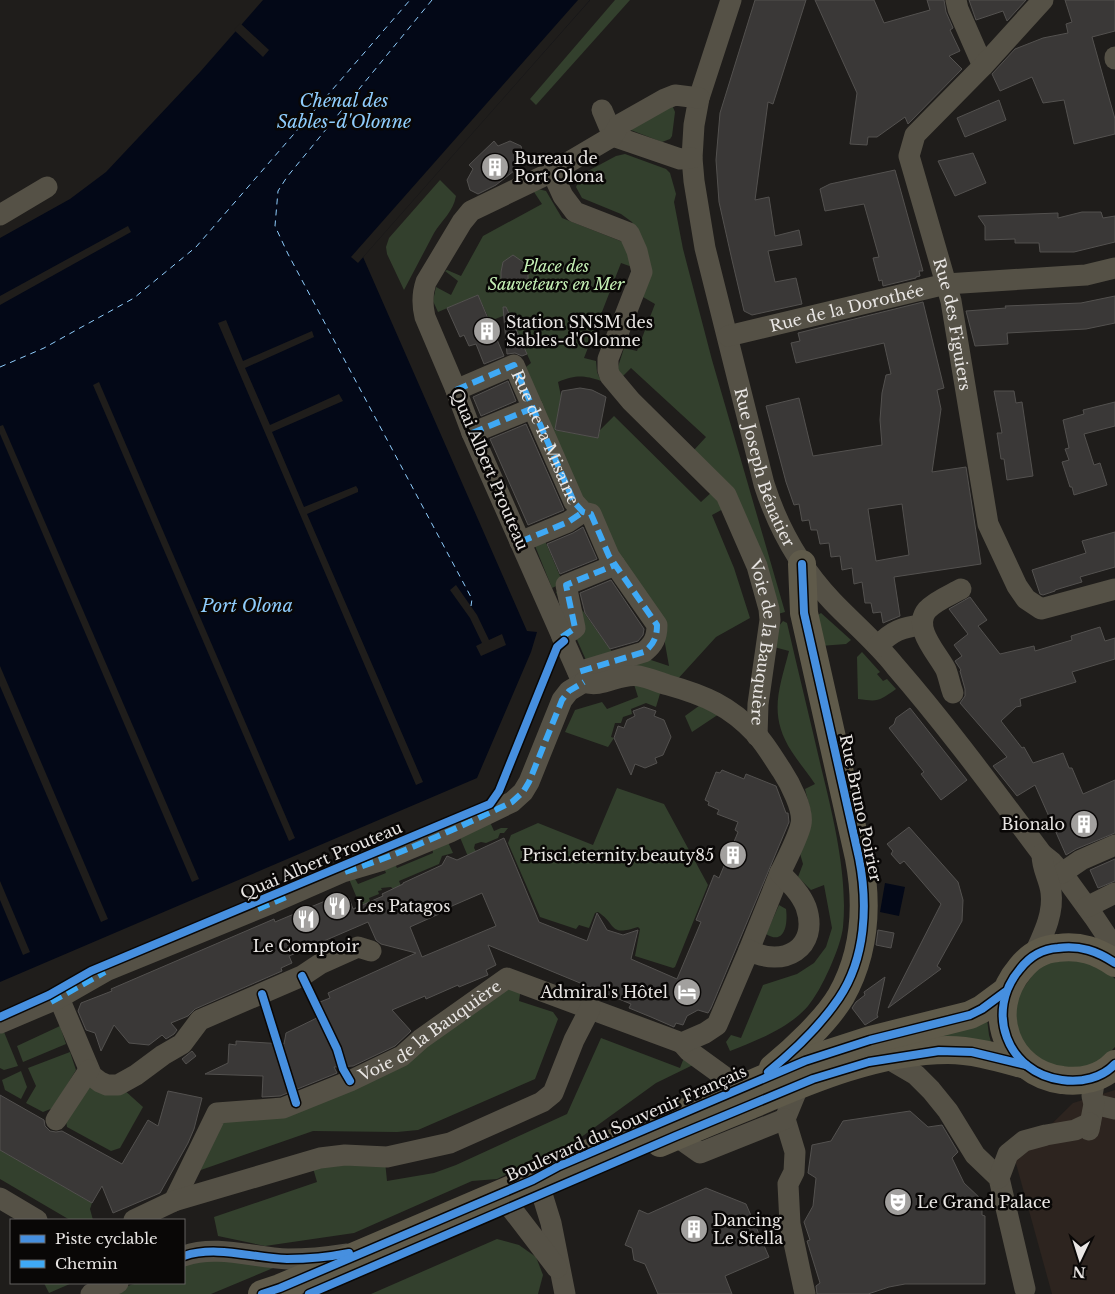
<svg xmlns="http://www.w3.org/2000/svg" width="1115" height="1294" viewBox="0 0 1115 1294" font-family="'Libre Baskerville',serif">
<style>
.built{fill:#2d241f}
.green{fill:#33402d}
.water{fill:#030817}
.pier{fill:#1f1d1b}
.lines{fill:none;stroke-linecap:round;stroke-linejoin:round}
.ferry{stroke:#8fcdfd;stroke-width:1;stroke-dasharray:6 5;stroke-linecap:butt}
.building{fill:#3a3837;stroke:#53514f;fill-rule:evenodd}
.minor{stroke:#555146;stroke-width:21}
.major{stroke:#5f5a4a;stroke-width:28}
.quiet{stroke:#3fa9f5;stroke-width:6;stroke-dasharray:12 6;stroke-linecap:butt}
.cycleway-casing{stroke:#090706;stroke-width:11}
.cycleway{stroke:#468fdf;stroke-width:8}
.labels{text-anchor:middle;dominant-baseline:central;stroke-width:5;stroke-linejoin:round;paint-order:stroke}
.poi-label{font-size:16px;fill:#e9e6e4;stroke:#090706;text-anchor:start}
.park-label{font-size:16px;font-style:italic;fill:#c6f2b6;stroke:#090706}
.street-label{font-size:16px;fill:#e9e6e4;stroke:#090706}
.water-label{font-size:18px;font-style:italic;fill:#8fcdfd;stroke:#090706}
</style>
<rect width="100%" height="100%" fill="#1f1d1b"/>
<polygon class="built" points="1115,1090 1115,1294 1052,1294 1015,1160 1073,1103"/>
<g class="green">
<polygon points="615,0 630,0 536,105 530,99"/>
<polygon points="672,105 675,112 672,136 670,139 662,142 628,129"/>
<polygon points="625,154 666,169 670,173 676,194 674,202 683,249 712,360 785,612 778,614 694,450 706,437 631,368 623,376 617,370 624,348 637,351 655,304 643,297 638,234 632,222 621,214 582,198 576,187 580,178 583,181 590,175 588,171 616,156"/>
<path d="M440,180L456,196C453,212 442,220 434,233C424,252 414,271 404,290L387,254L386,247L389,238Z"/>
<path d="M538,189L546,191L562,218L623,242L635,268L621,263L584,358L596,361L597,372L601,381C583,375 576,375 558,382L561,396L555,430L598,438L600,430L614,416L701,502L713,491L725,508L712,515L734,568L750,618L716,637L675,682L628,669L648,659L669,666L661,621L579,499L526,367L531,363L515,327L519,325L513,312L490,321L478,295L438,312L433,301L436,287L451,295L458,281L445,271L447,270L461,276L483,236L542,204L534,192Z"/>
<polygon points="543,536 563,583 552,588 533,541"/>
<polygon points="561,589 575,600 615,656 589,667 556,592"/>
<polygon points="821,613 851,640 846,644 820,646 813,618"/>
<path d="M783,621L787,623C798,671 810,719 821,767C833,816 848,876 843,927C841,947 821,991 808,1006C788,1029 757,1040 730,1051L726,1042L731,1035L741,1038L763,985L797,974L814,963L826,947L832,928L824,885L811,890L798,877L803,864L799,850L811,813L805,789L815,784C808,773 799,763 792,752C768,715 779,690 789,651L774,647L778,627Z"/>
<path d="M862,652L880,672L877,674L883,681L887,679L896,689C879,701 879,702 858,699L857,657Z"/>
<polygon points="633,681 662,687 656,707 646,703 631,709 632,714 623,717 621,723 615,723 611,737 614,738 608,747 565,732 575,710 602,702 607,709 638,697"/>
<polygon points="703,703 719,714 692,732 685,716"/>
<path d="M617,788L664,804L708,885L675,967L673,968L635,956L640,929L638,927C608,937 617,924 598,912L595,913L589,928L579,925L576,929L540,917L508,843L511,835L538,823L593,845Z"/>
<polygon points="490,822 494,831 501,828 508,828 504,833 500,833 498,838 486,843 481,842 475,844 474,848 477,853 469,859 459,835"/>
<polygon points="447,840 453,853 442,856 439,864 399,881 401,886 393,889 391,887 381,888 382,890 378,891 379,894 369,898 371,904 361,908 349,879 354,877 358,884 386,873 383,866 394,862 397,868 433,853 432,846"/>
<path d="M779,905L786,909C788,923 785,946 766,934Z"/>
<polygon points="1074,956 1106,969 1115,979 1115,1047 1104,1058 1090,1066 1073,1070 1040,1062 1017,1037 1013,1003 1041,963"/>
<polygon points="521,988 519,1001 553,1012 558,1019 535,1079 418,1130 397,1132 313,1131 198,1171 222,1120 280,1115 466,1020 489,997 489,991"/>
<polygon points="987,1019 989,1035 993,1049 931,1046 928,1032"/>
<polygon points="60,1026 66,1044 23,1062 17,1046"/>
<polygon points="4,1032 18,1066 4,1070 0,1068 0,1033"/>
<polygon points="601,1038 680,1068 685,1055 697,1063 656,1083 573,1143 497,1179 472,1181 354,1233 265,1246 218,1236 214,1217 317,1182 313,1168 385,1161 387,1181 434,1173 456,1165 567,1114"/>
<polygon points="70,1052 76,1070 53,1108 43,1112 26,1103 36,1086 28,1068"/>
<polygon points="21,1071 27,1087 21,1099 5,1090 2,1080"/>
<polygon points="91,1086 123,1089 143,1107 120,1148 111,1151 67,1127 65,1115"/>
<polygon points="0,1150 92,1203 90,1209 93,1220 70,1220 0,1179"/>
<polygon points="497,1239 519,1245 536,1257 543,1275 538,1294 371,1294"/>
<path d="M204,1258L278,1266L211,1294H118C129,1277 165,1283 184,1283V1263Z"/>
<polygon points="44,1283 72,1283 49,1293"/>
</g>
<g class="water">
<polygon points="263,0 590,0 363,257 527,631 537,632 531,652 477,778 0,982 0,238 70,199 106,172 200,72"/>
<polygon points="885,883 905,887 899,916 880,912"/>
</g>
<g class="pier">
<polygon points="578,0 590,0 358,263 351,257"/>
<polygon points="240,23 269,50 263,57 234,30"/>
<polygon points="128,226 131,232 0,305 0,296"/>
<polygon points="226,320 243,361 312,331 314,337 245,368 270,425 339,394 343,401 272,432 304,507 356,486 358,489 358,492 307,514 423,782 416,785 218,323"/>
<polygon points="99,382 295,838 289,841 93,385"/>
<polygon points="3,425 199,879 192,882 0,434 0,426"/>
<polygon points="456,585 477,615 489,640 502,634 506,645 481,656 476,646 482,643 470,618 450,590"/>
<polygon points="0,666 108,919 101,922 0,686"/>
<polygon points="0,881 30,952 23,955 0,900"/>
</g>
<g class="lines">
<g class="ferry">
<polyline points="432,0 287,177 278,191 275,226 288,254 472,599 471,606"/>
<polyline points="0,367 44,348 134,298 196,247 410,0"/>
</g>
</g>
<g class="building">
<polygon points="755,0 806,0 773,104 768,102 755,200 769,197 775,236 799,230 802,245 768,251 775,282 796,278 802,304 752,315 744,311 732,260 719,202 716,160 720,113"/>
<polygon points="815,0 874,0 884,23 930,10 927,0 944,0 946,12 953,28 950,30 960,51 949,56 962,69 908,124 905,117 877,137 868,137 867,145 850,144 857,93"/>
<polygon points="969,0 1026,0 1007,21 1003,11 976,20"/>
<polygon points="1065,0 1115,0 1115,31 1092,37 1115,119 1115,134 1074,144 1064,100 1043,103 1032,77 1000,91 992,74 1015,49 1043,38 1068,33 1066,24 1072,22"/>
<polygon points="999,100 1006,120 965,137 957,118"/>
<polygon points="494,141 498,146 510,141 521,146 524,158 519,167 496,185 478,194 470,190 467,180 473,169 469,165"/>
<polygon points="973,153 986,183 955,196 938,161"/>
<polygon points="895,170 923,271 919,271 920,276 916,277 916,278 883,286 882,280 879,281 873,258 879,257 864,204 825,211 820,189 830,184"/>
<polygon points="1082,212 1101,212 1103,218 1115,216 1115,242 1074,252 1040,252 1039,243 1015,243 1015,239 985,240 985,226 978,216 1058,213 1058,218"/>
<polygon points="513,255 523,262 528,271 528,280 522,286 514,288 506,285 501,279 501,272 503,262"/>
<polygon points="478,295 504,356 484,364 476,344 469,346 464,335 460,337 447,308"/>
<polygon points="1115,296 1115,323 1086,329 1007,333 1008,344 975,346 966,311 1006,308 1005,306 1081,303"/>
<path d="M923,302L944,388L937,390L941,409L932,472L966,467L981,564L894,577L900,616L883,623L881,612L873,613L871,603H865L862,582L854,584L852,568L842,570L840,556L831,557L829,543L820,544L817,530H811L809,520L802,521L799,504L794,505L786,482L766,406L799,398L813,456L882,445L880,420L882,393L886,375L891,374L884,343L796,363L791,343L800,341L798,333ZM902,504L909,555L876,561L868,509Z"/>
<polygon points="503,307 506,307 527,354 522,356 515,353 507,354"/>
<polygon points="508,381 516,401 481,416 473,397"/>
<polygon points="580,388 592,390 606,397 598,438 556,430 555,429 562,391"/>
<polygon points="994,391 1014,391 1016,403 1022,402 1033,476 1007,480 1004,459 1001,459 997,433 1002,433"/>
<polygon points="1115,402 1115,426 1084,434 1094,465 1100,463 1107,485 1074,495 1072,487 1070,487 1062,462 1069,460 1065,449 1069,448 1063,420 1084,414 1083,410"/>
<polygon points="526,424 564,510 528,525 490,439"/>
<polygon points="583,527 597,559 560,574 547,544 573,533"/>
<polygon points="1115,532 1115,567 1080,577 1082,582 1055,590 1055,591 1043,595 1040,594 1032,570 1086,553 1082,541"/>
<polygon points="611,580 644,629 643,635 638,641 610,649 585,613 580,593"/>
<polygon points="970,597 987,620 978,626 1000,654 1034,646 1035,651 1072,640 1071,636 1100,627 1105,641 1115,638 1115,659 1072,672 1076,682 1020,699 1021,706 1016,707 1001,721 1022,748 1024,747 1033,763 1063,753 1069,768 1072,768 1083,794 1115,780 1115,833 1076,849 1066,855 1035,785 1017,796 993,766 1007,757 960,703 965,696 965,689 960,671 961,670 955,661 962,656 954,645 968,634 949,609"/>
<polygon points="644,707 656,711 654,716 664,720 671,737 663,755 655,758 657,763 645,768 635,764 631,775 614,738 618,726 624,728 627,720 635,716 633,711"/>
<polygon points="910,708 967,780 941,800 921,774 924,772 889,728 894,724 896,718"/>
<path d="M722,770L744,779L746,774L776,786L786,813H788L789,822L711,1008L708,1013L698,1010L687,1016L683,1025L676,1023L674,1027L651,1017L629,1008L631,1004L488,945L496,965L486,970L488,975L459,987L458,985L426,999L425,996L392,1010L411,1031L395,1046L353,1066L334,1067L337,1073L280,1096L262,1097L263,1076L205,1074L228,1063L229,1044L236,1045V1041L284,1044L286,1033L325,1014L320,1002L330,998L328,993L416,953L381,944L376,940L368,922L289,956L292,963L281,968L282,971L195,1009L188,1016L171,1023L177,1030L174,1034L166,1039L162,1035L149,1045L129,1043L114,1025L101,1051L95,1033L86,1030L78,1011L81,1003L112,991L111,989L274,919L275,922L337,896L349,898L353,909L383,896L382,894L403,884V883L442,865L447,856L457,860L504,838L539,922L587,941L597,913L607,930L623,935L638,930L631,959L677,979L701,922L696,920L714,875L719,878L738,832L735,830L738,822L717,814L719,810L708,805L709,802L705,800L716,772L720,773ZM482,893L496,926L422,957L410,927L439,914L438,912Z"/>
<polygon points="909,827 958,882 963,900 962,921 937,966 941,969 888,1008 941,904 904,861 900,864 891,854 893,851 887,844"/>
<polygon points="1115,859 1115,881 1098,888 1090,870"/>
<polygon points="878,930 894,933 891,948 876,945"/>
<polygon points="885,977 877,1015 878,1017 865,1025 852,1008 856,1002 865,995 864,992"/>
<polygon points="192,1051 196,1056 186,1064 182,1059"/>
<polygon points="168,1091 202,1098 194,1129 188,1143 160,1193 113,1213 102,1186 92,1203 0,1150 0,1095 44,1120 45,1126 50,1131 56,1132 62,1131 122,1164 148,1120 158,1126"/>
<polygon points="910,1111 928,1127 942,1125 958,1152 952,1158 964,1183 982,1200 982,1215 985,1216 985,1284 905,1284 889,1287 868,1294 817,1294 816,1286 820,1283 807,1241 810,1240 804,1222 813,1206 816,1178 808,1173 812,1145 831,1141 843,1121"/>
<polygon points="706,1188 746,1204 769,1257 725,1276 732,1294 658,1294 645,1264 634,1260 632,1248 625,1245 639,1210 648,1214"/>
</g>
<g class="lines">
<g class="minor">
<path id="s1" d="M731,0L699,98L694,125L692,158L694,181L705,248L764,484C778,528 800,567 832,601C853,623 876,642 895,666C947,726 994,790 1042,854L1052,862L1062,873L1094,917L1106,935L1115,963"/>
<polyline points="956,0 958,9 983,66"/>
<path id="s2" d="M1043,0L983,66L915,135L909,156L951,301L988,524L1017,586L1026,599L1041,609L1115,589"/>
<polyline points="1115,57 1115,59"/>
<polyline points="602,110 613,136 680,159 692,158"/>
<path id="s3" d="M552,172L563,196L575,212L629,233L637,251L642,272L608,359V370L610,376L631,401L726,495L757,566L769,609L770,620L758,704L757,736"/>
<polyline points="0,215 47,187"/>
<path id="s4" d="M728,336L946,284L1086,275L1115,268"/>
<path d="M456,390L514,365L574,502L583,512L591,514L609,556L657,625C657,637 654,644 644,652L578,672"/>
<polyline points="472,433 533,408"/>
<polyline points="520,542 568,522 583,512"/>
<polyline points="562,637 575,628 566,585 615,565"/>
<path d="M878,646C891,631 903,627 922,625"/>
<path d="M584,682L580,677L472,433L456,390L425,317C422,305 422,294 426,282L462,222L471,211L552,172L613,136L619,125L665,99L675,95L699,98"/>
<path d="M953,693C950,685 949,678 946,670C938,654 912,628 927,610C935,601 950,595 961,589"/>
<polyline points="1062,873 1081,860 1115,845"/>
<polyline points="1087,907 1115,893"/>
<polyline points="749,950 780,873"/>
<path d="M1034,955C1043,935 1054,914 1051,892C1049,877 1042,870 1042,854"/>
<polyline points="59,998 92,1076 100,1082 107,1085 118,1085 136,1075 163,1055 182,1044 200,1020 302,976 320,964 358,947 371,951"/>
<polyline points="0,1023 59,998 108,970 272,903 343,872 380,861 450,832 512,802 523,792 529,782 562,700 569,691 584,682"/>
<polyline points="682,1043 689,1051 740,1088"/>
<polyline points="887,1058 916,1075 931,1090 948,1111 975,1155 999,1178 1025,1289"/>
<polyline points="799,1085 785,1119 795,1152 794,1172 788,1184 790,1224 805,1294"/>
<polyline points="1094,1104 1115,1109"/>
<polyline points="56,1120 89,1070"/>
<polyline points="1089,1130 1094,1104 1092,1096 1095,1077"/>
<polyline points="676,1136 700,1153 785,1119"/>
<polyline points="999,1178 1008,1154 1024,1141 1046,1135 1075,1130 1090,1123"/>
<polyline points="542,1194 551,1223 565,1294"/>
<polyline points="0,1198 37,1220"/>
<path id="s5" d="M174,1201L217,1113L283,1108L350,1081L402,1056L421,1039L507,978L682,1043L705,1033L717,1025L749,950C783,969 820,948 806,907C801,894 790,883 780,873C786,861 799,835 801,824C804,810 790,783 782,771C774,759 766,745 756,734C730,706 704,695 668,685C658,682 649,678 639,676C620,672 602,689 584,682"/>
<polyline points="511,1208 557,1268"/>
<polyline points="134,1220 174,1201 320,1158 345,1155 387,1157 450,1143 542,1102 553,1093 574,1040 590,1009"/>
<path d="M184,1256C217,1244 254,1258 288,1259C307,1259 327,1257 346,1254"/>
<polyline points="91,1294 118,1283"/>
</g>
<g class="major">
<path d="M1115,963C1097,951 1080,945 1058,948C1042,949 1030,956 1020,969C984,1011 1007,1073 1062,1080C1081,1083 1102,1078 1115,1064"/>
<path d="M773,1068C795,1050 827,1020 841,996C865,953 868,905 859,858L804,613L802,564"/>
<path d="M660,1143C690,1130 721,1117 751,1105C811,1079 881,1050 948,1050C974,1050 1000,1058 1026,1065"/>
<polyline points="262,1294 280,1288 533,1180 559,1166 805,1061 870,1040 970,1015 982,1009 1005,992"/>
</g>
<g class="quiet">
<path id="s6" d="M456,390L514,365L574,502L583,512L591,514L609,556L657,625C657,637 654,644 644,652L578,672"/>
<polyline points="472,433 533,408"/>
<polyline points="520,542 568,522 583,512"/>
<polyline points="562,637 575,628 566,585 615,565"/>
<path d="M345,872C403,853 458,828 512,802L523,792L529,782L562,700L569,691L584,682"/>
<polyline points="258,909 286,897"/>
<polyline points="51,1002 105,972"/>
</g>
<g class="cycleway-casing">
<g id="cycleway">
<path d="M1115,963C1097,951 1080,945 1058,948C1042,949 1030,956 1020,969C984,1011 1007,1073 1062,1080C1081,1083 1102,1078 1115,1064"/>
<polyline points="302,976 337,1049 343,1069 350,1081"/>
<polyline points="262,994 296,1103"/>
<polyline points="0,1017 49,995 91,971 490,804 499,791 557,647 564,641"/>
<path d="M768,1072C794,1051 820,1026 839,998C866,958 868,904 859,858L804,613L802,564"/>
<path d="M184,1256C216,1245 253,1258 287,1259C307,1259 329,1257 349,1253"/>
<polyline points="262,1294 280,1288 533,1180 559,1166 805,1061 870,1040 970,1015 982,1009 1005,992"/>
<polyline points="309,1294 676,1136 813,1079 869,1062 939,1051 972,1052 1026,1065"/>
</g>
</g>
<use href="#cycleway" class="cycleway"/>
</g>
<defs>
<g id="building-disc" transform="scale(1.4375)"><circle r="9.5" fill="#a2a09e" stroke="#090706"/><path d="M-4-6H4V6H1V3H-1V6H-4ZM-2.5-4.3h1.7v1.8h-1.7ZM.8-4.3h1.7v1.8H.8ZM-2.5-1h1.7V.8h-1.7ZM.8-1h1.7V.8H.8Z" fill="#fff"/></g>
<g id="restaurant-disc" transform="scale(1.4375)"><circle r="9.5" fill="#a2a09e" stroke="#090706"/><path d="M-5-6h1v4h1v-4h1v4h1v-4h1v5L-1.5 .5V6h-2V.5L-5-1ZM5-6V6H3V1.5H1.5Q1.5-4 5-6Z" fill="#fff"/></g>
<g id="hotel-disc" transform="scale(1.4375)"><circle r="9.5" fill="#a2a09e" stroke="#090706"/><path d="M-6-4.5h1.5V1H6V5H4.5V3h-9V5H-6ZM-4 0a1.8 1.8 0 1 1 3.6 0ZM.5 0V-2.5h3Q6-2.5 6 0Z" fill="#fff"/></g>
<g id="theatre-disc" transform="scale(1.4375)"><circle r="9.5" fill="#a2a09e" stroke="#090706"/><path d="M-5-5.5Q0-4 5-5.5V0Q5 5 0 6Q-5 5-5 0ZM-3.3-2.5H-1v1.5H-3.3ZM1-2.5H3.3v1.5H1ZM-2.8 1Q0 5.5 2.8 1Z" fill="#fff"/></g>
</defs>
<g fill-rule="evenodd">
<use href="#building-disc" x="495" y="167"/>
<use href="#building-disc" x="487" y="331"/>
<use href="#building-disc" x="1084" y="824"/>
<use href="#building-disc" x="733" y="855"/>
<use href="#restaurant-disc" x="337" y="906"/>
<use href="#restaurant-disc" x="306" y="919"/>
<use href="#hotel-disc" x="687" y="992"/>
<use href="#theatre-disc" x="898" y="1202"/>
<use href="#building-disc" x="694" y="1229"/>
</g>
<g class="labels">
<g class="poi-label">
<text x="514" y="158">Bureau de<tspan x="514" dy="18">Port Olona</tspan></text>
<text x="506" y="322">Station SNSM des<tspan x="506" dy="18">Sables-d'Olonne</tspan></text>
<text x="1065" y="824" text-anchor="end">Bionalo</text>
<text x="714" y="855" text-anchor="end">Prisci.eternity.beauty85</text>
<text x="356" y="906">Les Patagos</text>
<text x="306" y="946" text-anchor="middle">Le Comptoir</text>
<text x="668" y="992" text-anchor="end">Admiral's Hôtel</text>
<text x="917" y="1202">Le Grand Palace</text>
<text x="713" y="1220">Dancing<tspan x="713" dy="18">Le Stella</tspan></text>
</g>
<g class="park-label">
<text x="556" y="266">Place des<tspan x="556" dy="18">Sauveteurs en Mer</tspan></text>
</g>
<g class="street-label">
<text stroke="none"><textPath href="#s4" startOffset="122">Rue de la Dorothée</textPath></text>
<text stroke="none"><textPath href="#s2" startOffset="382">Rue des Figuiers</textPath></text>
<text stroke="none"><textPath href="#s6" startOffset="142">Rue de la Misaine</textPath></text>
<text stroke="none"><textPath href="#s1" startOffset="482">Rue Joseph Bénatier</textPath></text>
<text transform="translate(490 469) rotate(67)">Quai Albert Prouteau</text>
<text stroke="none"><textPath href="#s3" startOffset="578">Voie de la Bauquière</textPath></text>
<text transform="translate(861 808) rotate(78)">Rue Bruno Poirier</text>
<text transform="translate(321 860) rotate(-23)">Quai Albert Prouteau</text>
<text stroke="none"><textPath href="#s5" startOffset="331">Voie de la Bauquière</textPath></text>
<text transform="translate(626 1123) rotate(-24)">Boulevard du Souvenir Français</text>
</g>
<g class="water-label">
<text x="344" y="101">Chenal des<tspan x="344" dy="21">Sables-d'Olonne</tspan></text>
<text x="247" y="606">Port Olona</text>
</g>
</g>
<rect x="10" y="1219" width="175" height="65" fill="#090706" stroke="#63605f"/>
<rect x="20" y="1235" width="25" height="8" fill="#468fdf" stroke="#63605f"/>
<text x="55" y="1244" font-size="15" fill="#e9e6e4">Piste cyclable</text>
<rect x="20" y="1260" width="25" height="8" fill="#3fa9f5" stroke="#63605f"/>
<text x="55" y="1269" font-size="15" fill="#e9e6e4">Chemin</text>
<g transform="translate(1080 1259) rotate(184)" stroke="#090706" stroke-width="4" paint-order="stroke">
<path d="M0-4L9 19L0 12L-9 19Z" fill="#e9e6e4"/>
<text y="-8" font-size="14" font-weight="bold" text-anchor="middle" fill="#e9e6e4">N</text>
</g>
</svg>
